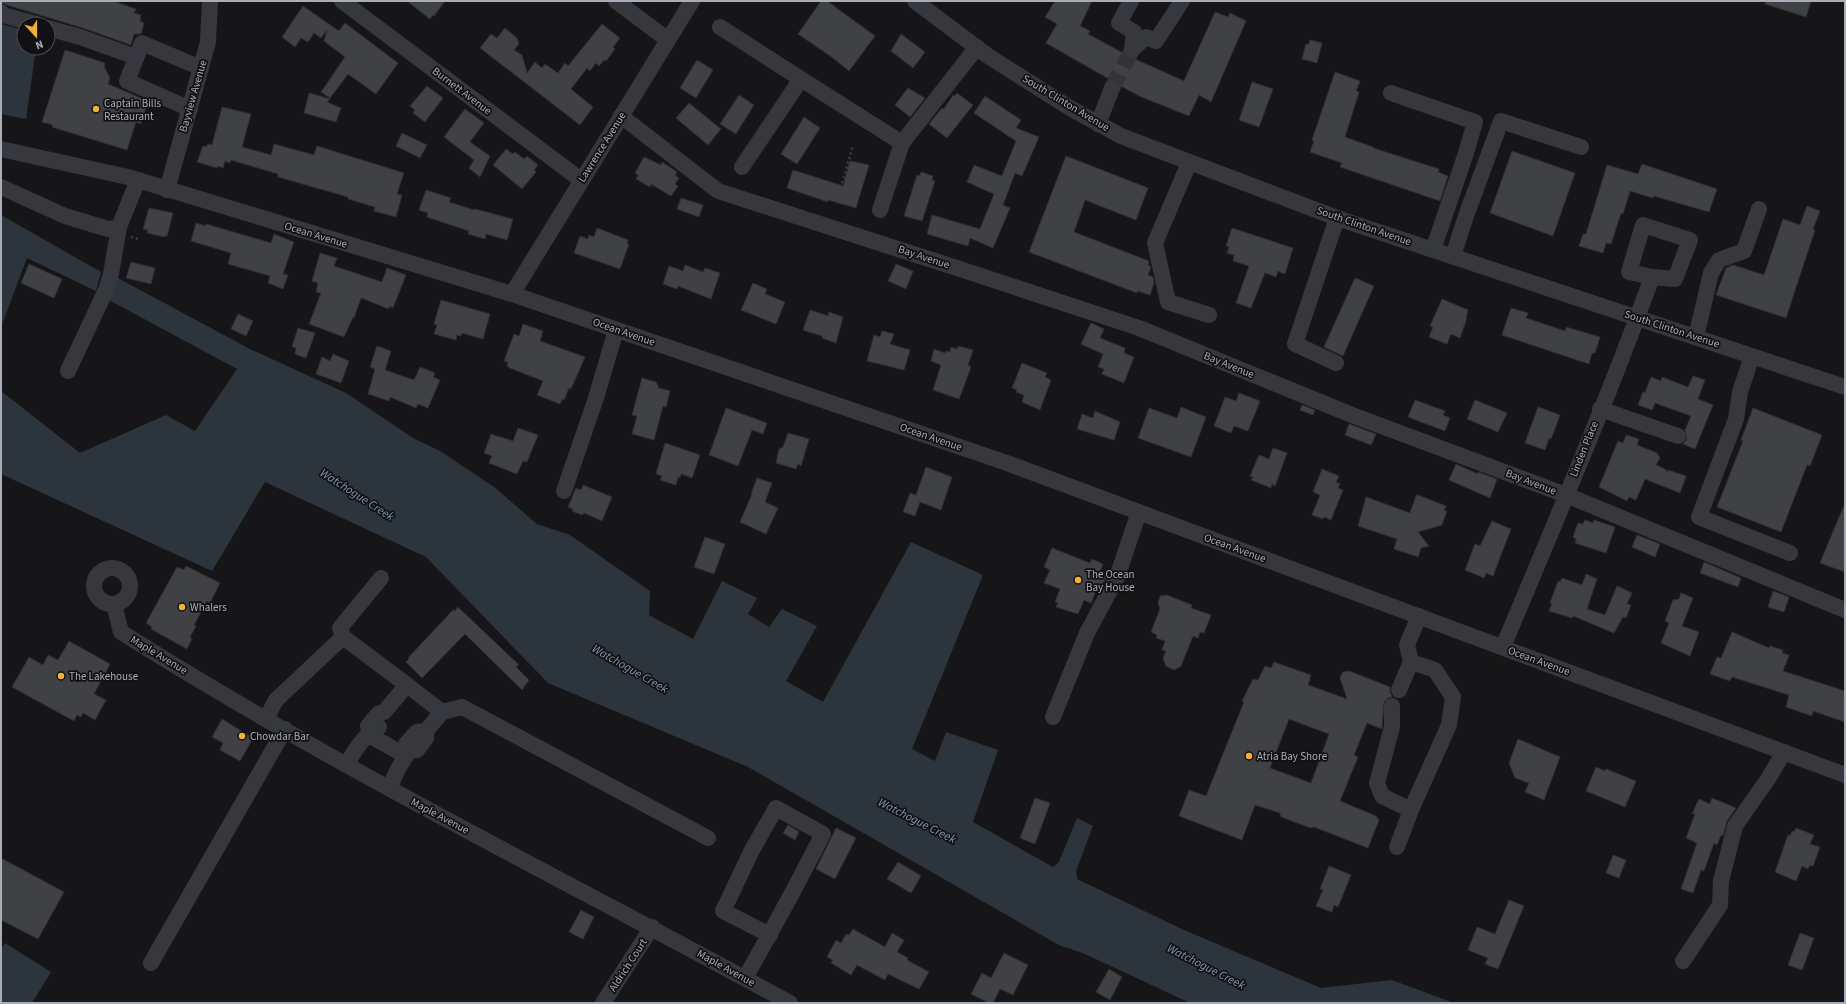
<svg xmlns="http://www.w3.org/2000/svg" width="1846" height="1004" viewBox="0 0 1846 1004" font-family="'Source Sans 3',sans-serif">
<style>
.water{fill:#2c353c}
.building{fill:#404145;stroke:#303034;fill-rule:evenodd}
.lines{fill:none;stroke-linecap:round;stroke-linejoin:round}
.minor-tunnel{stroke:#333438;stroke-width:16;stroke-dasharray:16 8;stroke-linecap:butt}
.path{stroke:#3d3f44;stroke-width:2.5;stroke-dasharray:2 3;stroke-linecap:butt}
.minor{stroke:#37383d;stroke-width:16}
.poi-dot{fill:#f2b134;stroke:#111113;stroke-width:1.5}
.labels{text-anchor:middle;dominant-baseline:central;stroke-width:3.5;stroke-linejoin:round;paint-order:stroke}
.street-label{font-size:11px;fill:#a8adb8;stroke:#111113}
.poi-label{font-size:11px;fill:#a8adb8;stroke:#111113;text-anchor:start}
.water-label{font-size:12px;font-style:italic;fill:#7f9bb3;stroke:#111113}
</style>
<rect width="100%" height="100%" fill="#161618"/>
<g class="water">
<polygon points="1,24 24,30 24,48 36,48 26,119 1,114"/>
<polygon points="1,215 101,272 96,291 27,258 1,327"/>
<polygon points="116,277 250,349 346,393 413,438 440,451 494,487 537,524 570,535 650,591 649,615 693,639 722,581 757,598 748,614 769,627 782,609 817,626 786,681 823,702 911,542 983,575 912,749 935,761 946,732 998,750 973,822 1053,867 1059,862 1077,818 1093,826 1076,871 1077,879 1184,930 1321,988 1392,980 1454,1003 1190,1003 1085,954 1059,945 748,767 548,683 426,557 265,482 212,571 1,474 1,391 80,453 166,415 195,431 237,369 107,299"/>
<polygon points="5,943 51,972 32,1003 1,1003 1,949"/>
</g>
<g class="building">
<polygon points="2,1 113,1 136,9 134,13 141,15 140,21 144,23 141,34 134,34 131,45 83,28 7,5 2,3"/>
<polygon points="407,1 445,1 434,16 433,15 430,19"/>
<polygon points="821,1 827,1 875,36 849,71 833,58 798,34"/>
<polygon points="1055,1 1092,1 1080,26 1090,31 1088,34 1123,53 1129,59 1135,59 1184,81 1215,12 1228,17 1230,13 1246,21 1211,102 1199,95 1189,116 1139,96 1121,86 1116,79 1109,79 1046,43 1057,24 1045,17"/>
<polygon points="1766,1 1811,1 1806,17 1765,4"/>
<polygon points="303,6 339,31 345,23 398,63 376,94 348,74 330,98 321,92 345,57 324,41 327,30 321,38 314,33 308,42 301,38 295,47 282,37"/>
<polygon points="602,24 620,38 613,47 615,49 606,61 604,60 599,66 596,63 590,71 587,68 571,89 593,107 580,125 480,48 491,34 497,38 505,28 517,38 519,44 514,50 522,55 527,73 535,62 542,68 545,64 558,73 565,63 568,66"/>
<polygon points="901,34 925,52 913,68 891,51"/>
<polygon points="1310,40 1322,43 1317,63 1302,59 1306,44 1309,44"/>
<polygon points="65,50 105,63 104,66 110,78 108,84 148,101 141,124 136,122 127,150 52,127 53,125 42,122"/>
<polygon points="697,60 713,70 696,98 680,88"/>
<polygon points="1335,72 1360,81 1356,91 1359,92 1345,137 1373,147 1373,148 1439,169 1438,172 1448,176 1440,201 1340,167 1342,163 1310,152 1314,141 1312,140"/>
<polygon points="1252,82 1273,89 1259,127 1239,120"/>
<polygon points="427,86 443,98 425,122 413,113 415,110 410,106"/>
<polygon points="908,88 925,98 910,117 895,105"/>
<polygon points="309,93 330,99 327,102 341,108 336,122 304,113"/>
<polygon points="957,93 973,105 947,138 929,124 942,108 944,109 953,95 954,96"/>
<polygon points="739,95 754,105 736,134 720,124"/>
<polygon points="985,96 1021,120 1016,128 1039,137 1022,176 1015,173 1003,205 1010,208 993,248 970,238 968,246 927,234 932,215 980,229 994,194 967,182 974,165 1002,176 1016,141 974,113"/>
<polygon points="689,103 721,129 708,145 676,118"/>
<polygon points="222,107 251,114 242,147 271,155 274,144 314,155 317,146 404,173 397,194 402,195 396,217 374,211 375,207 348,199 348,197 278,177 278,174 231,160 230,163 225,161 223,168 218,166 217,168 197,162 203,146 206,147 208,144 212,145"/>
<polygon points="465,109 484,123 470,142 490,156 480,177 469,168 474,160 444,137"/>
<polygon points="804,117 820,128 797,164 781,154"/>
<polygon points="402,133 427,145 420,158 396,146"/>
<polygon points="506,149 513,154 515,152 524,159 527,156 538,165 534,170 536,172 522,189 493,165"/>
<polygon points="1512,151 1575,173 1553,236 1490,213"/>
<polygon points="1066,156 1148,188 1136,220 1085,200 1074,232 1149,261 1148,265 1151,267 1148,275 1153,277 1154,283 1150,295 1138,291 1137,293 1029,252"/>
<polygon points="644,157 661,165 662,162 677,172 675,175 679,178 675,184 678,186 671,196 651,184 650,187 636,179 638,175 635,173"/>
<polygon points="850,161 869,165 856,208 828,200 828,202 787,188 793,170 843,186"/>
<polygon points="1642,164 1717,189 1709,212 1654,196 1653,198 1630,191 1623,214 1621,213 1611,244 1606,243 1603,253 1579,246 1583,234 1586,234 1607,165 1638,174"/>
<polygon points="921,172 933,176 932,180 935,181 922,221 904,216 917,175 920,176"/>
<polygon points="426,190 451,198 449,202 474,210 475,209 513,219 507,240 486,234 485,239 468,234 469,231 427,217 428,213 419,210"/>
<polygon points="681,198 703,205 699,217 677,209"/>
<polygon points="1807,206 1820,211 1813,229 1815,230 1786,318 1716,295 1726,268 1733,265 1764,275 1783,219 1800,225"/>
<polygon points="149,208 173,213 167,236 164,236 164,237 147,233 148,230 143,229"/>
<polygon points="196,223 205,226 206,224 271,243 274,234 294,242 283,274 288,275 283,289 268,283 270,276 228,264 231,253 191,241"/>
<polygon points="597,228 628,240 627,244 629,244 620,269 574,253 580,236 588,239 589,235 594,237"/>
<polygon points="1232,228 1293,248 1285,274 1278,271 1276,277 1265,273 1251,308 1236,303 1249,266 1233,261 1234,255 1227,253 1229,247 1226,246"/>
<polygon points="320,253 337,258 334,266 382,282 387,268 406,275 393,308 389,306 389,309 361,298 354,318 353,317 344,337 309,324 321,293 316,292 318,283 312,281"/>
<polygon points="131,262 155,268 151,284 126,278"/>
<polygon points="29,264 62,279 54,298 21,283"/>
<polygon points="896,264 913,271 906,289 888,281"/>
<polygon points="685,265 703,272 705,268 720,273 711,299 678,286 677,289 663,284 669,266 683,271"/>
<polygon points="1355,278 1374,286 1343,356 1324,347"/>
<polygon points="753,283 767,289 765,294 785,302 776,324 741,310"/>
<polygon points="1442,299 1468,310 1466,318 1467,318 1460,338 1451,334 1447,344 1429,337 1433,327 1430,326"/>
<polygon points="441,300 490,314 483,339 462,333 461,336 457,335 456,340 434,334 437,325 434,324"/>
<polygon points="1511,308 1528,313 1526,318 1565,331 1566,327 1600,337 1595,353 1592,353 1589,364 1502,335"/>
<polygon points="810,310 828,316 829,312 843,317 836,343 822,338 822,336 803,330"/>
<polygon points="238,314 253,321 246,336 231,329"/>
<polygon points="1091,323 1104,329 1100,338 1125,348 1124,353 1134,357 1124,383 1102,374 1104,369 1098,367 1103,354 1081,344"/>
<polygon points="523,324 543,331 540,341 585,357 571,389 569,388 564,400 562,399 560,404 537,395 543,381 510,368 507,366 508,362 504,361 514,334 519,336"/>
<polygon points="298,328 315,333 306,358 295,354 296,348 292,347"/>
<polygon points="882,331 894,334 890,344 910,350 904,370 867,361 874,335 880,337"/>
<polygon points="377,346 391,351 385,370 414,380 420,367 435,373 433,377 440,380 428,408 418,404 416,408 390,397 389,401 368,394 375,369 370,367"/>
<polygon points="958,346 973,350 968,365 971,367 959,399 933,390 941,365 931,361 934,349 945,353 946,351 950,352 951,347 957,349"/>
<polygon points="333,354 349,361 341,383 316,374 322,357 330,361"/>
<polygon points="1022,363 1047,373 1045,377 1051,380 1040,410 1022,402 1024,395 1016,392 1017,390 1012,388"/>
<polygon points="1693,376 1705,380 1698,399 1713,405 1695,449 1683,444 1687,439 1685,430 1691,416 1655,403 1652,410 1638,405 1643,392 1645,393 1651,377 1661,381 1662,377 1688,387"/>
<polygon points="642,378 656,382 659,388 670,391 666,407 663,406 654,440 632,434 637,416 632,415"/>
<polygon points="1239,393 1260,401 1248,431 1234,426 1231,433 1214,426 1225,397 1236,401"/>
<polygon points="1415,400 1445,411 1443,415 1450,418 1445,431 1408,417"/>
<polygon points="1475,400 1507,413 1498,432 1467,419"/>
<polygon points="1302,405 1315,410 1313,415 1300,410"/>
<polygon points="1181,407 1206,417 1191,457 1138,438 1149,408 1177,418"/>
<polygon points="1538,407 1560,415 1551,439 1549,438 1545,450 1525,443"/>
<polygon points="726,408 767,423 763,434 752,430 738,466 709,455"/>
<polygon points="1753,408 1822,435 1810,466 1807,465 1781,532 1717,507 1743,441 1741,440"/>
<polygon points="1095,411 1120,422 1114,440 1077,429 1082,414 1093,418"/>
<polygon points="1349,424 1376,434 1371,445 1345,435"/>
<polygon points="518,428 538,435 527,462 523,461 517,474 489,463 492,456 484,453 491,434 513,441"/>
<polygon points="788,433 809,439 801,466 798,464 796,469 776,463 779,449 783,447"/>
<polygon points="1626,435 1639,439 1637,445 1657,453 1660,458 1656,465 1665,469 1667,472 1668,470 1686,476 1680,493 1645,479 1636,500 1629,497 1627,501 1599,487 1618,441 1623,443"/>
<polygon points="665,443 700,455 692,478 681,474 680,478 678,477 676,485 660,480 662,476 656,474"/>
<polygon points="1273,448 1287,453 1275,486 1272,484 1271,488 1251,480 1253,477 1250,476 1259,455 1269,459"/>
<polygon points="1456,464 1478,474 1478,472 1497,479 1490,498 1449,480"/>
<polygon points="926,467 952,477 941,510 920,502 915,516 903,512 910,493 916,495"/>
<polygon points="1322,469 1339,476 1336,482 1340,484 1338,488 1343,490 1331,520 1324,517 1323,519 1312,515 1320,495 1313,492"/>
<polygon points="757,478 772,483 765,502 778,508 766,534 740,522 752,494 751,494"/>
<polygon points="583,485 612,497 602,521 584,513 582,515 572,511 573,509 568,507 576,488 581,490"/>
<polygon points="1418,495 1446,506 1444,511 1447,511 1442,525 1418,532 1429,546 1421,548 1418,557 1394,549 1397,539 1358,526 1366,497 1410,513 1416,496"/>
<polygon points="1845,503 1845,572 1820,563"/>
<polygon points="1585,520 1593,523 1594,520 1615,527 1606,553 1575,543 1576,539 1573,537 1578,523 1583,524"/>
<polygon points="1492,521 1511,529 1493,576 1486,573 1484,578 1465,570 1475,544 1480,546"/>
<polygon points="1637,535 1660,544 1655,557 1632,547"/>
<polygon points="705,537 725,544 714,574 694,567"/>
<polygon points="1052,548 1090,563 1092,559 1103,564 1100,572 1107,575 1100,589 1097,588 1091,603 1084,600 1078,614 1056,607 1058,603 1055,602 1060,589 1044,583 1050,570 1044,567"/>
<polygon points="1704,562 1741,578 1738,587 1700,573"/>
<polygon points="186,566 220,583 210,603 207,601 194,625 196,626 190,637 192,639 187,649 151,629 152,627 146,623 177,567 184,570"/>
<polygon points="1586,574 1597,579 1587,609 1605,615 1617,586 1632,593 1627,604 1631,605 1626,618 1623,617 1614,633 1573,616 1572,618 1549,611 1552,604 1550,603 1558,581 1560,582 1562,578 1582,585"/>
<polygon points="1773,591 1789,597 1784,612 1768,607"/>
<polygon points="1681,593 1693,598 1682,626 1699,632 1690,656 1661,643 1669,623 1665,621 1673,600 1679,599"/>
<polygon points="1167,595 1192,605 1191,608 1211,615 1204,633 1200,632 1198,638 1193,636 1181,666 1174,670 1166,666 1163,658 1166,651 1162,650 1165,641 1156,638 1157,635 1151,632 1160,609 1158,603 1160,596"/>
<polygon points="458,607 519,665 516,667 529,680 522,690 465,634 422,678 406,662 409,659 408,658 453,610 455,611"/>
<polygon points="1732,632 1769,648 1770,646 1783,650 1782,653 1789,655 1783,671 1845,691 1845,722 1813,711 1812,716 1786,707 1789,695 1732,677 1730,681 1710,674 1717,657 1721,658"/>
<polygon points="69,641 110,664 94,694 106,700 95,720 83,713 81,717 77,715 74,721 12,687 29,657 43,665 48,655 58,660"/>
<path d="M1274,662L1311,675L1308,685L1347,699L1340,678L1343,672L1349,671L1390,687V692L1392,697L1388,698L1384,702L1382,729L1367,723L1354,755L1358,757L1340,801L1376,816L1379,820L1368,848L1314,827L1311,828L1281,817L1280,813L1255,805L1242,840L1179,816L1189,790L1206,796L1244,702L1242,701L1253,679L1258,680L1265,666L1271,668ZM1289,719L1329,734L1311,783L1270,768Z"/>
<polygon points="222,719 253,738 240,761 220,750 223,743 212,737"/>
<polygon points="1518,739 1560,757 1544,800 1525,792 1529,783 1515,778 1509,763"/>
<polygon points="1596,767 1605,771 1606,769 1636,781 1625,807 1586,791"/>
<polygon points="1035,798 1050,803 1035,844 1020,838"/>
<polygon points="1712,798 1736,808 1727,821 1723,836 1721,835 1717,845 1714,843 1704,871 1701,870 1693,893 1681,889 1697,843 1686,838 1695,814 1692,814 1699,799 1710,804"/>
<polygon points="788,825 799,832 795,840 783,833"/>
<polygon points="836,828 856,838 835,879 816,869"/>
<polygon points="1796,828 1814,835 1810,844 1820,847 1813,866 1810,865 1808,869 1802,866 1796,881 1775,872 1788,835 1790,836 1792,831 1794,832"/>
<polygon points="1613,855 1626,860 1619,878 1606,873"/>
<polygon points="1,858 64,892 38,939 1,920"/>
<polygon points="898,862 921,876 911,893 887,879"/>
<polygon points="1329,866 1351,875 1338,907 1334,905 1332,912 1316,906 1323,890 1320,889"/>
<polygon points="1509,900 1524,906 1498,969 1485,964 1488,958 1468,950 1477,927 1495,934"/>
<polygon points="581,910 594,917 583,939 569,932"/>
<polygon points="853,929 885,947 892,933 904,940 897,952 908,958 907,960 929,972 919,989 888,974 885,980 857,965 851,975 831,963 833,960 827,957 836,940 841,943 846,934 849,935"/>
<polygon points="1800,933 1814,938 1802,970 1788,965"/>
<polygon points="1004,953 1028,965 1013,995 1000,989 993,1003 989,1003 971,994 982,973 991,978"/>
<polygon points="1109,969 1122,977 1110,1000 1096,992"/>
</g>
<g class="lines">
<polyline class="minor-tunnel" points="1112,88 1132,50"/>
<g class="path">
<polyline points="842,183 853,146"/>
<polyline points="131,237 139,239"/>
</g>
<g class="minor">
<polyline points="342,1 581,180"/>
<polyline points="616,1 668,40"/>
<polyline points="915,1 988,56 1070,108 1121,136 1337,218 1845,387"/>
<polyline points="1131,1 1119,23 1134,32 1132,50"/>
<polyline points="1,12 3,15 36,24"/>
<polyline points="720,27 801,79"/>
<polyline points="48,28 80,37 136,57"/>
<polyline points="1132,50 1146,37 1156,41 1182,1"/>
<polyline points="1391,93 1475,122 1466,153 1433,250"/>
<polyline points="190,109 127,81 142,43 201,68"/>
<polyline points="621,116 718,191 963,270 1139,328 1352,415 1566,495 1845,610"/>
<polyline points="1098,124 1112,88"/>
<polyline points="1,149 128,177 512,294 1007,463 1845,775"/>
<polyline points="1189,163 1155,243 1168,302 1209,315"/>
<polyline points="742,167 801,79 902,143"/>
<polyline points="1,187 65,216 108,229 119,227 138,180"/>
<polyline points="167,190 208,42 210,1"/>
<polyline points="880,210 902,143 977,47"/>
<polyline points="1453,256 1466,216 1501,121 1581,147"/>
<polyline points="512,294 692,1"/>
<polyline points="1696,337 1711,273 1719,260 1744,251 1759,209"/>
<polyline points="1752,356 1740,392 1736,419 1699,517 1790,553"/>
<polyline points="1336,363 1295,344 1337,218"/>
<polyline points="68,371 106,290 111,274 119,227"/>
<polyline points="1600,409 1678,436"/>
<polyline points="564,491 596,398 616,330"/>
<circle cx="112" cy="586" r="18"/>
<polyline points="381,578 340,628 343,637 407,685"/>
<path d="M114,605L121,632C336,768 567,881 790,1003"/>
<path d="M1503,647C1554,525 1607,402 1652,277L1629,272L1643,225L1690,240L1675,279L1652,277"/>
<polyline points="1399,690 1411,662 1407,645 1419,616"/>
<polyline points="1392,706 1392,727 1377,783 1382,796 1411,810 1449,725 1453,697 1435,670 1411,662"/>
<polyline points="442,712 462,707 708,838"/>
<polyline points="1053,717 1087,633 1117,577 1139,512"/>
<polyline points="266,719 276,700 343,637"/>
<polyline points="371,732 368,726 379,713 384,712 407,685 442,712 426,731 426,738 417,750 409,751 398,769 389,788"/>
<polyline points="369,735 406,756"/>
<polyline points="409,751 406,744 417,732 426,731"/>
<path d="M346,765C353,753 361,740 371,732C374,729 376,730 379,727"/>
<polyline points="1397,847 1411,810"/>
<polyline points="1683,961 1720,905 1721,881 1735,826 1768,779 1784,752"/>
<polyline points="151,963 285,729"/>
<path d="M745,978C772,931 798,883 823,834L776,808L752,850L723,911L770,935"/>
<polyline points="603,1003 652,927"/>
</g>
</g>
<g class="poi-dot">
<circle cx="96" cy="109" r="4"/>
<circle cx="1078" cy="580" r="4"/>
<circle cx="182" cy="607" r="4"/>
<circle cx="61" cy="676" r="4"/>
<circle cx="242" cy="736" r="4"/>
<circle cx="1249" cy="756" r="4"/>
</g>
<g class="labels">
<g class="street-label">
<text transform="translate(462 91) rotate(37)">Burnett Avenue</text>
<text transform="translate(193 96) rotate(-74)">Bayview Avenue</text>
<text transform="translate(1066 103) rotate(31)">South Clinton Avenue</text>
<text transform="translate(602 147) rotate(-58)">Lawrence Avenue</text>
<text transform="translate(1364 226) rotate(19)">South Clinton Avenue</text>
<text transform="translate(316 235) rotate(17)">Ocean Avenue</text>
<text transform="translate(924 257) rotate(18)">Bay Avenue</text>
<text transform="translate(1672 329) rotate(18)">South Clinton Avenue</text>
<text transform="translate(624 332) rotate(19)">Ocean Avenue</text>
<text transform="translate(1229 365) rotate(22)">Bay Avenue</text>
<text transform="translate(931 437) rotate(19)">Ocean Avenue</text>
<text transform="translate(1584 449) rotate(-68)">Linden Place</text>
<text transform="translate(1531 482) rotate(21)">Bay Avenue</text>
<text transform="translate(1235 548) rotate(20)">Ocean Avenue</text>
<text transform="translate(159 655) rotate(31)">Maple Avenue</text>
<text transform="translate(1539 661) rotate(20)">Ocean Avenue</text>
<text transform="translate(440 816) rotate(28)">Maple Avenue</text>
<text transform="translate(628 965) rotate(-57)">Aldrich Court</text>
<text transform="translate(726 968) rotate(29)">Maple Avenue</text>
</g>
<g class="poi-label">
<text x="104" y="103">Captain Bills<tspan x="104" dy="13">Restaurant</tspan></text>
<text x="1086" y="574">The Ocean<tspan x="1086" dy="13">Bay House</tspan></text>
<text x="190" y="607">Whalers</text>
<text x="69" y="676">The Lakehouse</text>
<text x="250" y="736">Chowdar Bar</text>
<text x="1257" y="756">Atria Bay Shore</text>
</g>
<g class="water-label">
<text transform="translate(357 495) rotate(33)">Watchogue Creek</text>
<text transform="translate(630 669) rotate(30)">Watchogue Creek</text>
<text transform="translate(917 821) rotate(27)">Watchogue Creek</text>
<text transform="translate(1206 967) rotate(27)">Watchogue Creek</text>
</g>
</g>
<rect width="1846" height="1004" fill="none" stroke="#a8adb8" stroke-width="4"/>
<g transform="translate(36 36) rotate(159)"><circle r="19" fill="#111113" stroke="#4d4f55"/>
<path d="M0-3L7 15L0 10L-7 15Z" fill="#f2b134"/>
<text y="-6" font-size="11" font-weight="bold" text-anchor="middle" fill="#a8adb8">N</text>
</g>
</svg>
